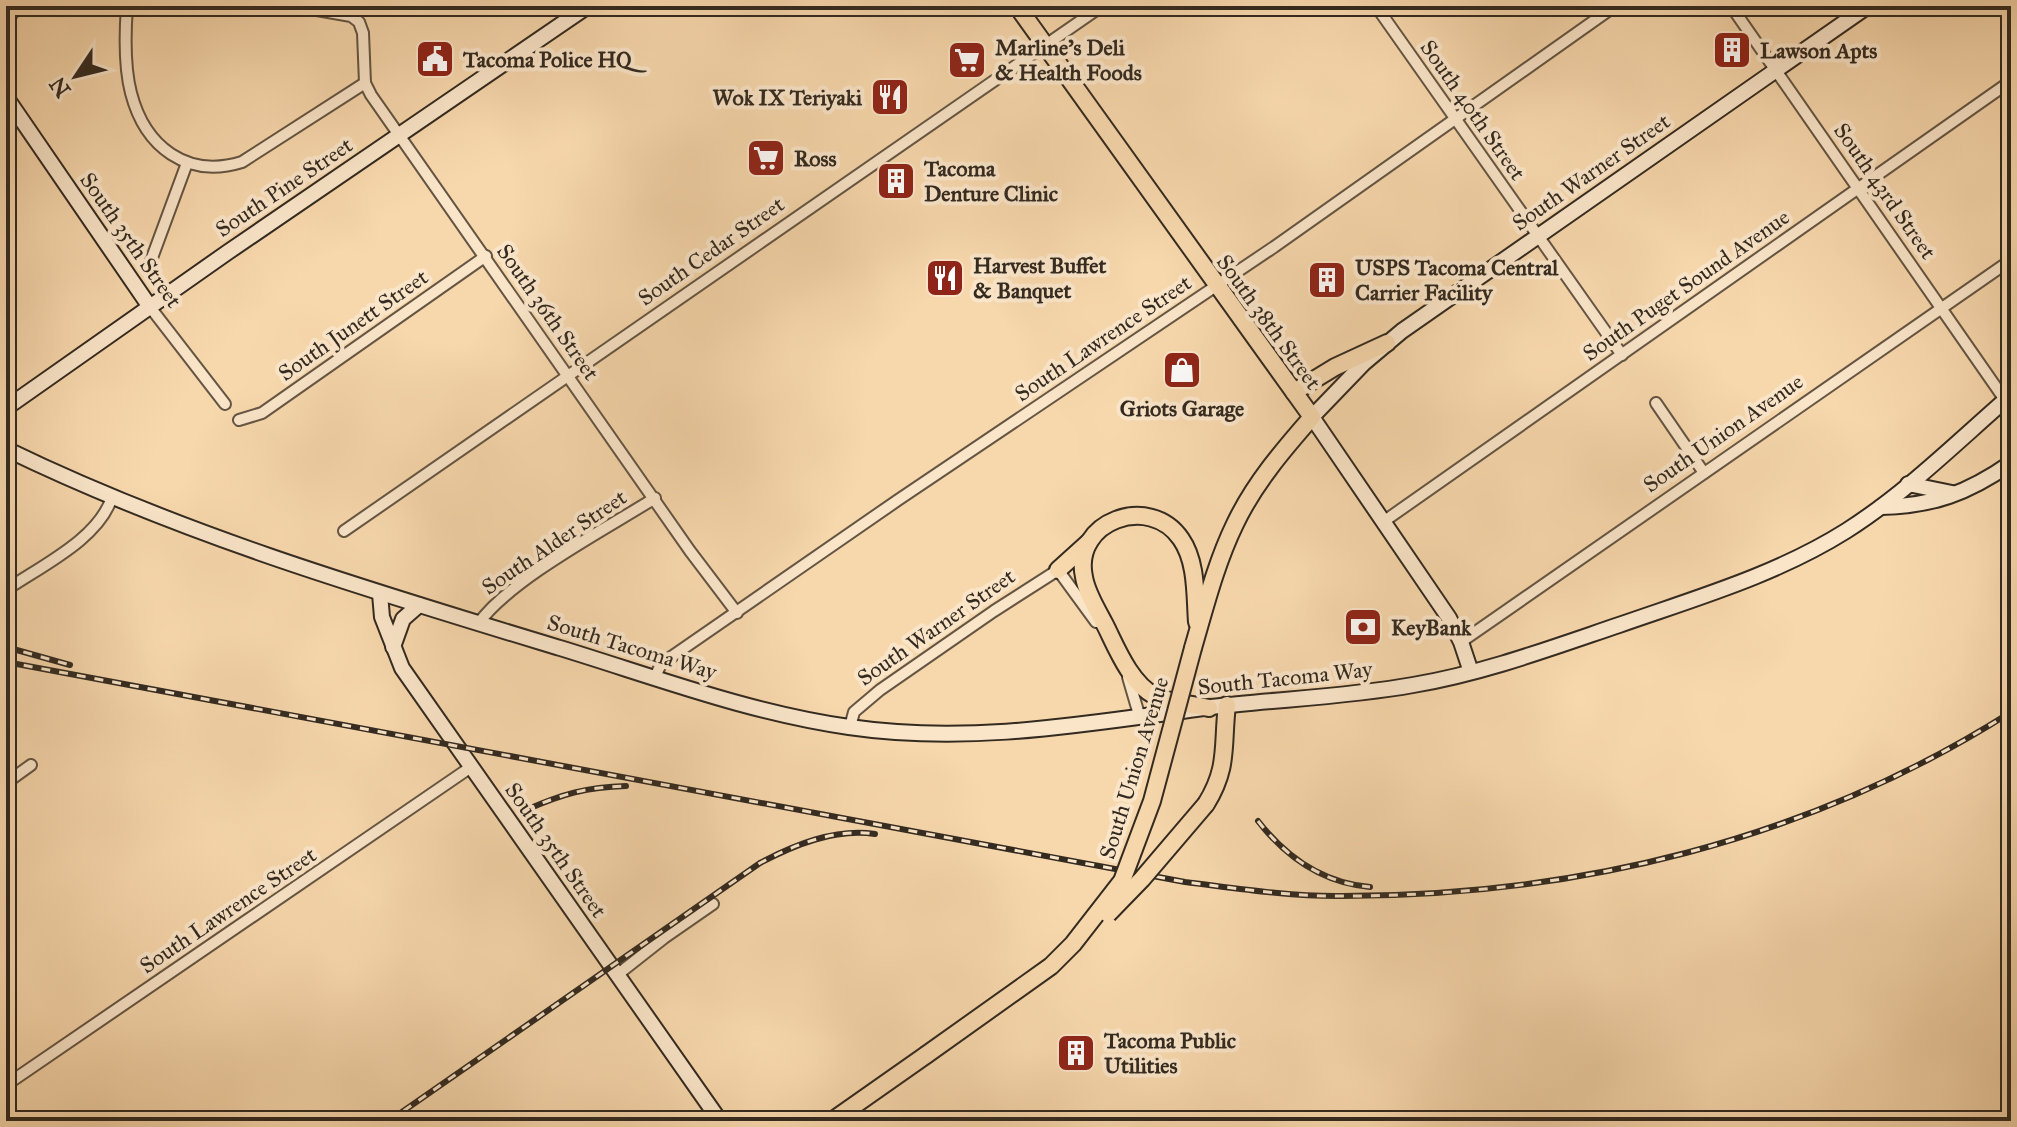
<svg xmlns="http://www.w3.org/2000/svg" width="2017" height="1127" viewBox="0 0 2017 1127" font-family="'IM FELL Great Primer',serif">
<style>
.lines{fill:none;stroke-linecap:round;stroke-linejoin:round}
.street-casing{stroke:#645543;stroke-width:14}
.secondary-casing{stroke:#332a20;stroke-width:18}
.primary-casing{stroke:#332a20;stroke-width:20}
.street{stroke:#fae5c9;stroke-width:10}
.secondary{stroke:#fae5c9;stroke-width:14}
.primary{stroke:#f7d7ac;stroke-width:16}
.rail-casing{stroke:#332a20;stroke-width:6}
.rail{stroke:#fae5c9;stroke-width:3;stroke-dasharray:9;stroke-linecap:butt}
.primary-bridge-casing{stroke:#332a20;stroke-width:20;stroke-linecap:butt}
.primary-bridge{stroke:#f7d7ac;stroke-width:16}
.labels{text-anchor:middle;dominant-baseline:central;stroke-width:8;stroke-linejoin:round;paint-order:stroke}
.poi-label{font-size:22px;font-weight:bold;fill:#332a20;stroke:#fae5c9;text-anchor:start}
.street-label{font-size:22px;fill:#332a20;stroke:#fae5c9}
</style>
<rect width="100%" height="100%" fill="#f7d7ac"/>
<filter id="stains"><feTurbulence type="fractalNoise" baseFrequency=".0025" numOctaves="4"/><feColorMatrix values="0 0 0 0 .2 0 0 0 0 .09 0 0 0 0 .02 0 0 0 .5 -.17"/></filter>
<radialGradient id="worn" r=".72"><stop offset=".6" stop-color="#630" stop-opacity="0"/><stop offset="1" stop-color="#630" stop-opacity=".3"/></radialGradient>
<g class="lines">
<g class="street-casing">
<g id="street">
<path d="M127,6C125,33 124,66 131,93C145,147 187,179 242,162L365,83"/>
<polyline points="294,6 351,16 359,22 363,33 365,83 371,95 690,551 737,613"/>
<polyline points="1376,6 1622,355"/>
<polyline points="1731,6 2005,400"/>
<polyline points="6,21 19,6"/>
<polyline points="149,266 187,163"/>
<polyline points="150,307 225,404"/>
<polyline points="1656,403 1704,473"/>
<polyline points="239,420 262,413 486,256"/>
<polyline points="1383,522 2011,81"/>
<polyline points="344,531 1102,6"/>
<path d="M6,590C41,566 99,539 112,497"/>
<path d="M478,624C510,579 606,529 655,498"/>
<polyline points="1461,642 2011,260"/>
<polyline points="655,677 661,664 898,500 1274,247 1615,6"/>
<polyline points="1128,677 1140,718"/>
<polyline points="850,727 854,712 880,690 994,611 1058,570 1096,622"/>
<polyline points="6,783 31,765"/>
<polyline points="617,975 664,938 713,904"/>
<polyline points="6,1085 471,767"/>
</g>
</g>
<g class="secondary-casing">
<g id="secondary">
<polyline points="6,97 150,307"/>
<polyline points="6,408 228,252 588,6"/>
<path d="M6,449C183,535 372,591 560,648C655,677 750,713 849,727C972,745 1090,723 1211,707C1278,699 1347,697 1413,685C1484,673 1551,648 1619,625C1696,598 1776,575 1846,531C1906,493 1958,441 2011,395"/>
<polyline points="1908,484 1952,493"/>
<path d="M1881,507C1933,506 1968,493 2011,463"/>
<polyline points="380,594 382,617 402,668 720,1121"/>
<polyline points="393,647 403,619 419,605"/>
<polyline points="1471,672 1461,642 1449,618 1312,417 1364,363 1402,331 1868,6"/>
</g>
</g>
<g class="primary-casing">
<g id="primary">
<path d="M1017,6L1312,417C1283,450 1254,484 1235,524C1216,563 1205,607 1193,648"/>
<polyline points="1294,392 1335,367 1387,343"/>
<polyline points="1058,570 1089,542"/>
<path d="M1197,622C1195,595 1197,562 1181,539C1150,493 1072,521 1084,577C1087,596 1101,615 1109,633C1119,654 1133,685 1155,696C1170,703 1192,704 1209,708"/>
<path d="M1206,804C1229,767 1222,746 1227,705"/>
<polyline points="832,1121 926,1055"/>
</g>
</g>
<use href="#street" class="street"/>
<use href="#secondary" class="secondary"/>
<use href="#primary" class="primary"/>
<g class="rail-casing">
<g id="rail">
<polyline points="6,647 70,665"/>
<path d="M6,662L1185,882C1235,888 1285,896 1336,896C1574,897 1808,841 2011,712"/>
<path d="M526,810C562,794 587,787 626,786"/>
<path d="M1258,821C1286,857 1323,883 1370,887"/>
<path d="M389,1121L760,863C794,845 835,828 875,834"/>
</g>
</g>
<use href="#rail" class="rail"/>
<g class="primary-bridge-casing">
<g id="primary-bridge">
<polyline points="1108,914 1142,879 1206,804"/>
<polyline points="926,1055 1051,966 1073,944 1122,881 1152,801 1193,648"/>
</g>
</g>
<use href="#primary-bridge" class="primary-bridge"/>
</g>
<defs>
<g id="building-square" transform="scale(2)"><rect x="-9" y="-9" width="18" height="18" rx="4" fill="#8f2418" stroke="#fae5c9"/><path d="M-4-6H4V6H1V3H-1V6H-4ZM-2.5-4.3h1.7v1.8h-1.7ZM.8-4.3h1.7v1.8H.8ZM-2.5-1h1.7V.8h-1.7ZM.8-1h1.7V.8H.8Z" fill="#fff"/></g>
<g id="civic-square" transform="scale(2)"><rect x="-9" y="-9" width="18" height="18" rx="4" fill="#8f2418" stroke="#fae5c9"/><path d="M-.6-6.5H3V-4.5H.6V-3L4-1V1h2V6H-6V1h2V-1L-.6-3ZM-1.2 2.5V6h2.4V2.5Z" fill="#fff"/></g>
<g id="supermarket-square" transform="scale(2)"><rect x="-9" y="-9" width="18" height="18" rx="4" fill="#8f2418" stroke="#fae5c9"/><path d="M-6-5.5h2.5l.6 2H6L4.5 2H-2.5L-4.4-4H-6ZM-1.5 3.2a1.3 1.3 0 1 0 .1 0ZM3 3.2a1.3 1.3 0 1 0 .1 0Z" fill="#fff"/></g>
<g id="restaurant-square" transform="scale(2)"><rect x="-9" y="-9" width="18" height="18" rx="4" fill="#8f2418" stroke="#fae5c9"/><path d="M-5-6h1v4h1v-4h1v4h1v-4h1v5L-1.5 .5V6h-2V.5L-5-1ZM5-6V6H3V1.5H1.5Q1.5-4 5-6Z" fill="#fff"/></g>
<g id="shop-square" transform="scale(2)"><rect x="-9" y="-9" width="18" height="18" rx="4" fill="#8f2418" stroke="#fae5c9"/><path d="M-5-2.5h2.3a2.7 3.5 0 0 1 5.4 0H5L5.5 6h-11ZM-1.5-2.5h3a1.5 2.3 0 0 0-3 0Z" fill="#fff"/></g>
<g id="bank-square" transform="scale(2)"><rect x="-9" y="-9" width="18" height="18" rx="4" fill="#8f2418" stroke="#fae5c9"/><path d="M-6-4H6V4H-6ZM0-2.3a2.3 2.3 0 1 0 0 4.6a2.3 2.3 0 1 0 0-4.6Z" fill="#fff"/></g>
</defs>
<g fill-rule="evenodd">
<use href="#building-square" x="1732" y="50"/>
<use href="#civic-square" x="435" y="59"/>
<use href="#supermarket-square" x="967" y="60"/>
<use href="#restaurant-square" x="890" y="97"/>
<use href="#supermarket-square" x="766" y="158"/>
<use href="#building-square" x="896" y="181"/>
<use href="#restaurant-square" x="945" y="278"/>
<use href="#building-square" x="1327" y="280"/>
<use href="#shop-square" x="1182" y="370"/>
<use href="#bank-square" x="1363" y="627"/>
<use href="#building-square" x="1076" y="1053"/>
</g>
<g class="labels">
<g class="poi-label">
<text x="995" y="47">Marline's Deli<tspan x="995" dy="25">&amp; Health Foods</tspan></text>
<text x="1760" y="50">Lawson Apts</text>
<text x="463" y="59">Tacoma Police HQ</text>
<text x="862" y="97" text-anchor="end">Wok IX Teriyaki</text>
<text x="794" y="158">Ross</text>
<text x="924" y="168">Tacoma<tspan x="924" dy="25">Denture Clinic</tspan></text>
<text x="973" y="265">Harvest Buffet<tspan x="973" dy="25">&amp; Banquet</tspan></text>
<text x="1355" y="267">USPS Tacoma Central<tspan x="1355" dy="25">Carrier Facility</tspan></text>
<text x="1182" y="408" text-anchor="middle">Griots Garage</text>
<text x="1391" y="627">KeyBank</text>
<text x="1104" y="1040">Tacoma Public<tspan x="1104" dy="25">Utilities</tspan></text>
</g>
<g class="street-label">
<text transform="translate(1473 110) rotate(55)">South 40th Street</text>
<text transform="translate(1591 172) rotate(-35)">South Warner Street</text>
<text transform="translate(284 187) rotate(-34)">South Pine Street</text>
<text transform="translate(1885 191) rotate(55)">South 43rd Street</text>
<text transform="translate(131 240) rotate(55)">South 35th Street</text>
<text transform="translate(711 251) rotate(-35)">South Cedar Street</text>
<text transform="translate(1686 285) rotate(-35)">South Puget Sound Avenue</text>
<text transform="translate(548 312) rotate(55)">South 36th Street</text>
<text transform="translate(1269 322) rotate(54)">South 38th Street</text>
<text transform="translate(353 325) rotate(-35)">South Junett Street</text>
<text transform="translate(1103 338) rotate(-34)">South Lawrence Street</text>
<text transform="translate(1723 433) rotate(-35)">South Union Avenue</text>
<text transform="translate(554 542) rotate(-34)">South Alder Street</text>
<text transform="translate(936 627) rotate(-35)">South Warner Street</text>
<text transform="translate(632 647) rotate(17)">South Tacoma Way</text>
<text transform="translate(1285 678) rotate(-6)">South Tacoma Way</text>
<text transform="translate(1134 768) rotate(-73)">South Union Avenue</text>
<text transform="translate(556 850) rotate(55)">South 35th Street</text>
<text transform="translate(228 910) rotate(-34)">South Lawrence Street</text>
</g>
</g>
<rect width="2017" height="1127" fill="none" stroke="#f7d7ac" stroke-width="32"/>
<rect x="8" y="8" width="2001" height="1111" fill="none" stroke="#332a20" stroke-width="4"/>
<rect x="16" y="16" width="1985" height="1095" fill="none" stroke="#332a20" stroke-width="2"/>
<g transform="translate(76 76) rotate(235)" stroke="#fae5c9" stroke-width="6" paint-order="stroke">
<path d="M0-6L14 30L0 20L-14 30Z" fill="#332a20"/>
<text y="-12" font-size="22" font-weight="bold" text-anchor="middle" fill="#332a20">N</text>
</g>
<rect width="100%" height="100%" filter="url(#stains)"/>
<rect width="100%" height="100%" fill="url(#worn)"/>
</svg>
